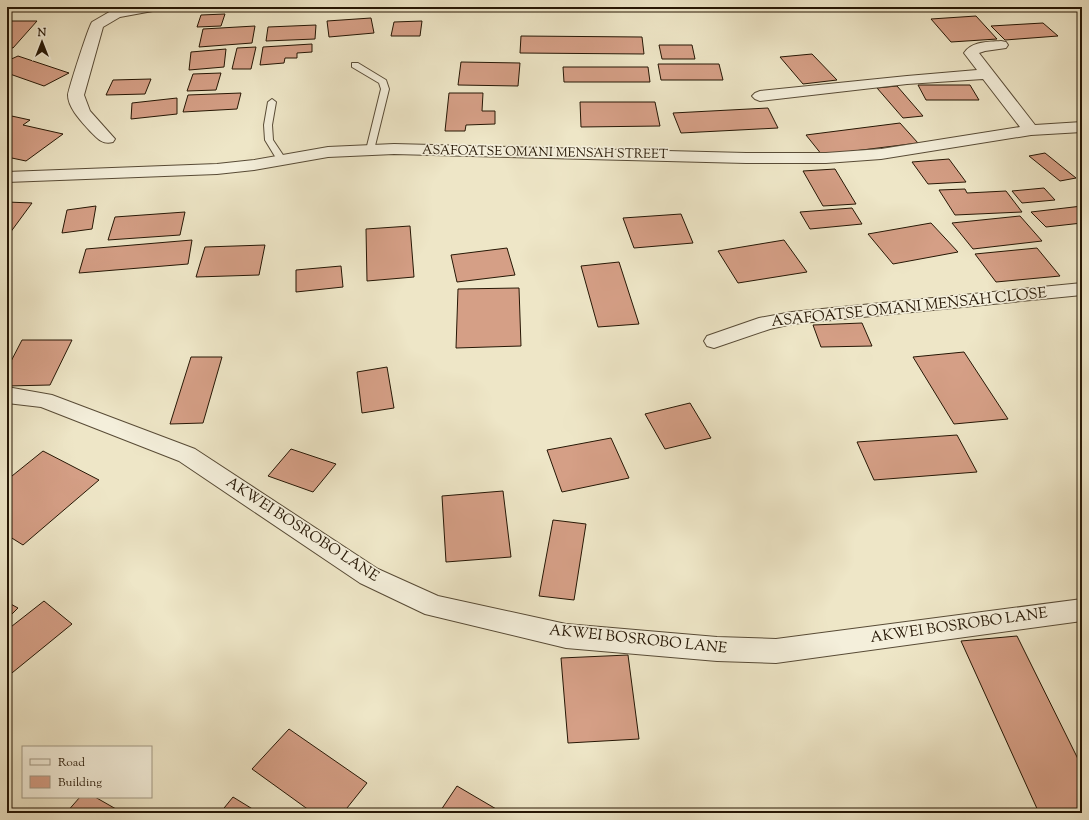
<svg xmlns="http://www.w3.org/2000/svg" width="1089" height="820" viewBox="0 0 1089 820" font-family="'Sorts Mill Goudy',serif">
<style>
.building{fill:#d59f86;stroke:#261705}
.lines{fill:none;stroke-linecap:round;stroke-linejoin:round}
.lane-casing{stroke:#584b36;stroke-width:2}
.street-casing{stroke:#584b36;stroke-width:2}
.lane{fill:#f4efdb;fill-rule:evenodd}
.street{fill:#f4efdb;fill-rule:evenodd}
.labels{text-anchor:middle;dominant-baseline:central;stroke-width:3.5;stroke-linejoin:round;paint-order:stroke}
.far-street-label{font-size:13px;fill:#261705;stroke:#f4efdb}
.street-label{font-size:15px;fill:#261705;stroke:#f4efdb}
</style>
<rect width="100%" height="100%" fill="#eee6c7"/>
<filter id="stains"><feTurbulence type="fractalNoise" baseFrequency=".005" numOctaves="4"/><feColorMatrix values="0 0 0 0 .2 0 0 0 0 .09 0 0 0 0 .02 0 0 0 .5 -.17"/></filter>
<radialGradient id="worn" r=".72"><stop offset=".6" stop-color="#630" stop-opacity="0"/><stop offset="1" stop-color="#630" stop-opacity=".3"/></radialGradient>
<g class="building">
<polygon points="60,7 99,7 96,11 58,10"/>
<polygon points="225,14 221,26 197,27 201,15"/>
<polygon points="976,16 997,39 951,42 931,19"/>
<polygon points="371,18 374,33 329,37 327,21"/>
<polygon points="7,21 37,21 13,48 7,47"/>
<polygon points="422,21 420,36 391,36 394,22"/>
<polygon points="1043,23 1058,36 1005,40 991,26"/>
<polygon points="316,25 315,39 266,41 268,27"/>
<polygon points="255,26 252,43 199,47 203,29"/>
<polygon points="521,36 642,37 644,54 520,53"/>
<polygon points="312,44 312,52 297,53 297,58 285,58 284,63 260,65 263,47"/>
<polygon points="659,45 692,45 695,59 662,59"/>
<polygon points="256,47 251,69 232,69 237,48"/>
<polygon points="226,49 224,67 189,70 191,52"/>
<polygon points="812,54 837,80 803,84 780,57"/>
<polygon points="18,56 69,73 44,86 7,73 7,61"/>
<polygon points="461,62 520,63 518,86 458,85"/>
<polygon points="658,64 719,64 723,80 661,80"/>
<polygon points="563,67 648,67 650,82 564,82"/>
<polygon points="221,73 216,90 187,91 193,74"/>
<polygon points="151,79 145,94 106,95 113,80"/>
<polygon points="918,85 970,85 979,100 926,100"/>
<polygon points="897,86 923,116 903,118 877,88"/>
<polygon points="241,93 237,109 183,112 188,95"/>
<polygon points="449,93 483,93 482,111 495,111 495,124 466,125 465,131 445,131"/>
<polygon points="177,98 177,114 131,119 132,103"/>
<polygon points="580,102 655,102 660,126 581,127"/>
<polygon points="768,108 778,128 681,133 673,113"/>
<polygon points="7,115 30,120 23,125 63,134 26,161 7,157"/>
<polygon points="900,123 918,143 822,155 806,135"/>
<polygon points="1045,153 1076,178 1060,181 1029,156"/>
<polygon points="949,159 966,182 928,184 912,162"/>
<polygon points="835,169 856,204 823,206 803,171"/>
<polygon points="1044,188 1055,200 1022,203 1012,191"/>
<polygon points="965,189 967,193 1006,191 1022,212 955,215 939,190"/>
<polygon points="7,202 32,203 7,237"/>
<polygon points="96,206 92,229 62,233 67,210"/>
<polygon points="1082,206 1082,223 1046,227 1031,212"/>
<polygon points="852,208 862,224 810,229 800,212"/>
<polygon points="185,212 180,235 108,240 115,217"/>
<polygon points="681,214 693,243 634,248 623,218"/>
<polygon points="1020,216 1042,241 973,249 952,223"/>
<polygon points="931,223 958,252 893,264 868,234"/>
<polygon points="410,226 414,277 367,281 366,229"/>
<polygon points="192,240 188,264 79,273 86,249"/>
<polygon points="784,240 807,272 738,283 718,251"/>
<polygon points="265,245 259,275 196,277 205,247"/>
<polygon points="507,248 515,275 457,282 451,255"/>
<polygon points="1037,248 1060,276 996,282 975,254"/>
<polygon points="619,262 639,324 598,327 581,266"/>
<polygon points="341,266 343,287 296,292 296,270"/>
<polygon points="519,288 521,346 456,348 458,289"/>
<polygon points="862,323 872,346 821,347 813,325"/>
<polygon points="22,340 72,340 50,385 7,386 7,369"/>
<polygon points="964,352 1008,419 954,424 913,357"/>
<polygon points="191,357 222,357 203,423 170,424"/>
<polygon points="387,367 394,408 362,413 357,372"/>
<polygon points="690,403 711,438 665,449 645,414"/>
<polygon points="957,435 977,472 874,480 857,442"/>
<polygon points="611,438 629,478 562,492 547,450"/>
<polygon points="291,449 336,464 313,492 268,476"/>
<polygon points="43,451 99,480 23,545 7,535 7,480"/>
<polygon points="503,491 511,557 446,562 442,496"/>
<polygon points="553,520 586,524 574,600 539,596"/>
<polygon points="44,601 72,624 7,677 7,630"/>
<polygon points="7,602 18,608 7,619"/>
<polygon points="1017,636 1082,767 1082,813 1039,813 961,641"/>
<polygon points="628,655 639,739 568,743 561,658"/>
<polygon points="289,729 367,783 343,813 313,813 252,769"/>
<polygon points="457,786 503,813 439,813"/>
<polygon points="80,797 95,797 123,813 66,813"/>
<polygon points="233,797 259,813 220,813"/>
</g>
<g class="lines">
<g class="lane-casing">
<g id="lane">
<polygon points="352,63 358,63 386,80 389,89 374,150 370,153 366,150 381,89 379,83 352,67"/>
<polygon points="272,99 276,102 272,125 273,140 287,161 282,164 279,163 265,140 264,125 268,102"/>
</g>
</g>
<g class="street-casing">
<g id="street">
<path d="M132,7H160L158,10L120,17L103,27L84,95L90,111L115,139L113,142C102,145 97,138 90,131C82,122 68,108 68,95C69,88 88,28 92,22L111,11Z"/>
<path d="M1001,41L1006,42L1008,45L1006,48L985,51L979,53L1035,125L1082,122V132L1031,135L881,159L826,163H746L394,154L328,157L254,170L217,174L7,182V172L217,164L254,160L328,147L394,144L746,153H826L881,149L1020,127L983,79L907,84L760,101L755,99L752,96L755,93L760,91L907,76L977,70L964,53C972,41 988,42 1001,41Z"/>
<polygon points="1082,283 1082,295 792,324 770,329 714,348 707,346 704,341 707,336 759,318 792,312"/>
<polygon points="7,387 52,395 195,449 378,569 438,596 566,624 717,637 776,639 1082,599 1082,621 776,663 717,661 566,648 425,614 360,583 179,461 41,407 7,403"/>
</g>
</g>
<use href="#lane" class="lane"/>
<use href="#street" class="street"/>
</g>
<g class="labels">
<g class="far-street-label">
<text transform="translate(545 153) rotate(1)">ASAFOATSE OMANI MENSAH STREET</text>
</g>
<g class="street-label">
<text transform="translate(909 308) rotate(-6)">ASAFOATSE OMANI MENSAH CLOSE</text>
<text transform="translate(302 530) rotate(33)">AKWEI BOSROBO LANE</text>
<text transform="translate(959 626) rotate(-8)">AKWEI BOSROBO LANE</text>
<text transform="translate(638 640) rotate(6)">AKWEI BOSROBO LANE</text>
</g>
</g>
<rect width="1089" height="820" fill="none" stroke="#eee6c7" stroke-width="24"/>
<rect x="8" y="8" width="1073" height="804" fill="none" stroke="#261705" stroke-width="2"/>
<rect x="12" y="12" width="1065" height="796" fill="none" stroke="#261705"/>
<rect x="22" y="746" width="130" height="52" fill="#f4efdb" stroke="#a29985"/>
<rect x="30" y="759" width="20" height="6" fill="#f4efdb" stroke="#a29985"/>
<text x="58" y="766" font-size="12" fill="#261705">Road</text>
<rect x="30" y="776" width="20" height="12" fill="#d59f86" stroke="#a29985"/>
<text x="58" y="786" font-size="12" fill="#261705">Building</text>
<g transform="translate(42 42)" stroke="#f4efdb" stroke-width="3" paint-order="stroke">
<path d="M0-3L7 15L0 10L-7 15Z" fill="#261705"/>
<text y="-6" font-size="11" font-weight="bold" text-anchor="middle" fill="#261705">N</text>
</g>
<rect width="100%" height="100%" filter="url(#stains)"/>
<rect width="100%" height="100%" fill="url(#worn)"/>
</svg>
